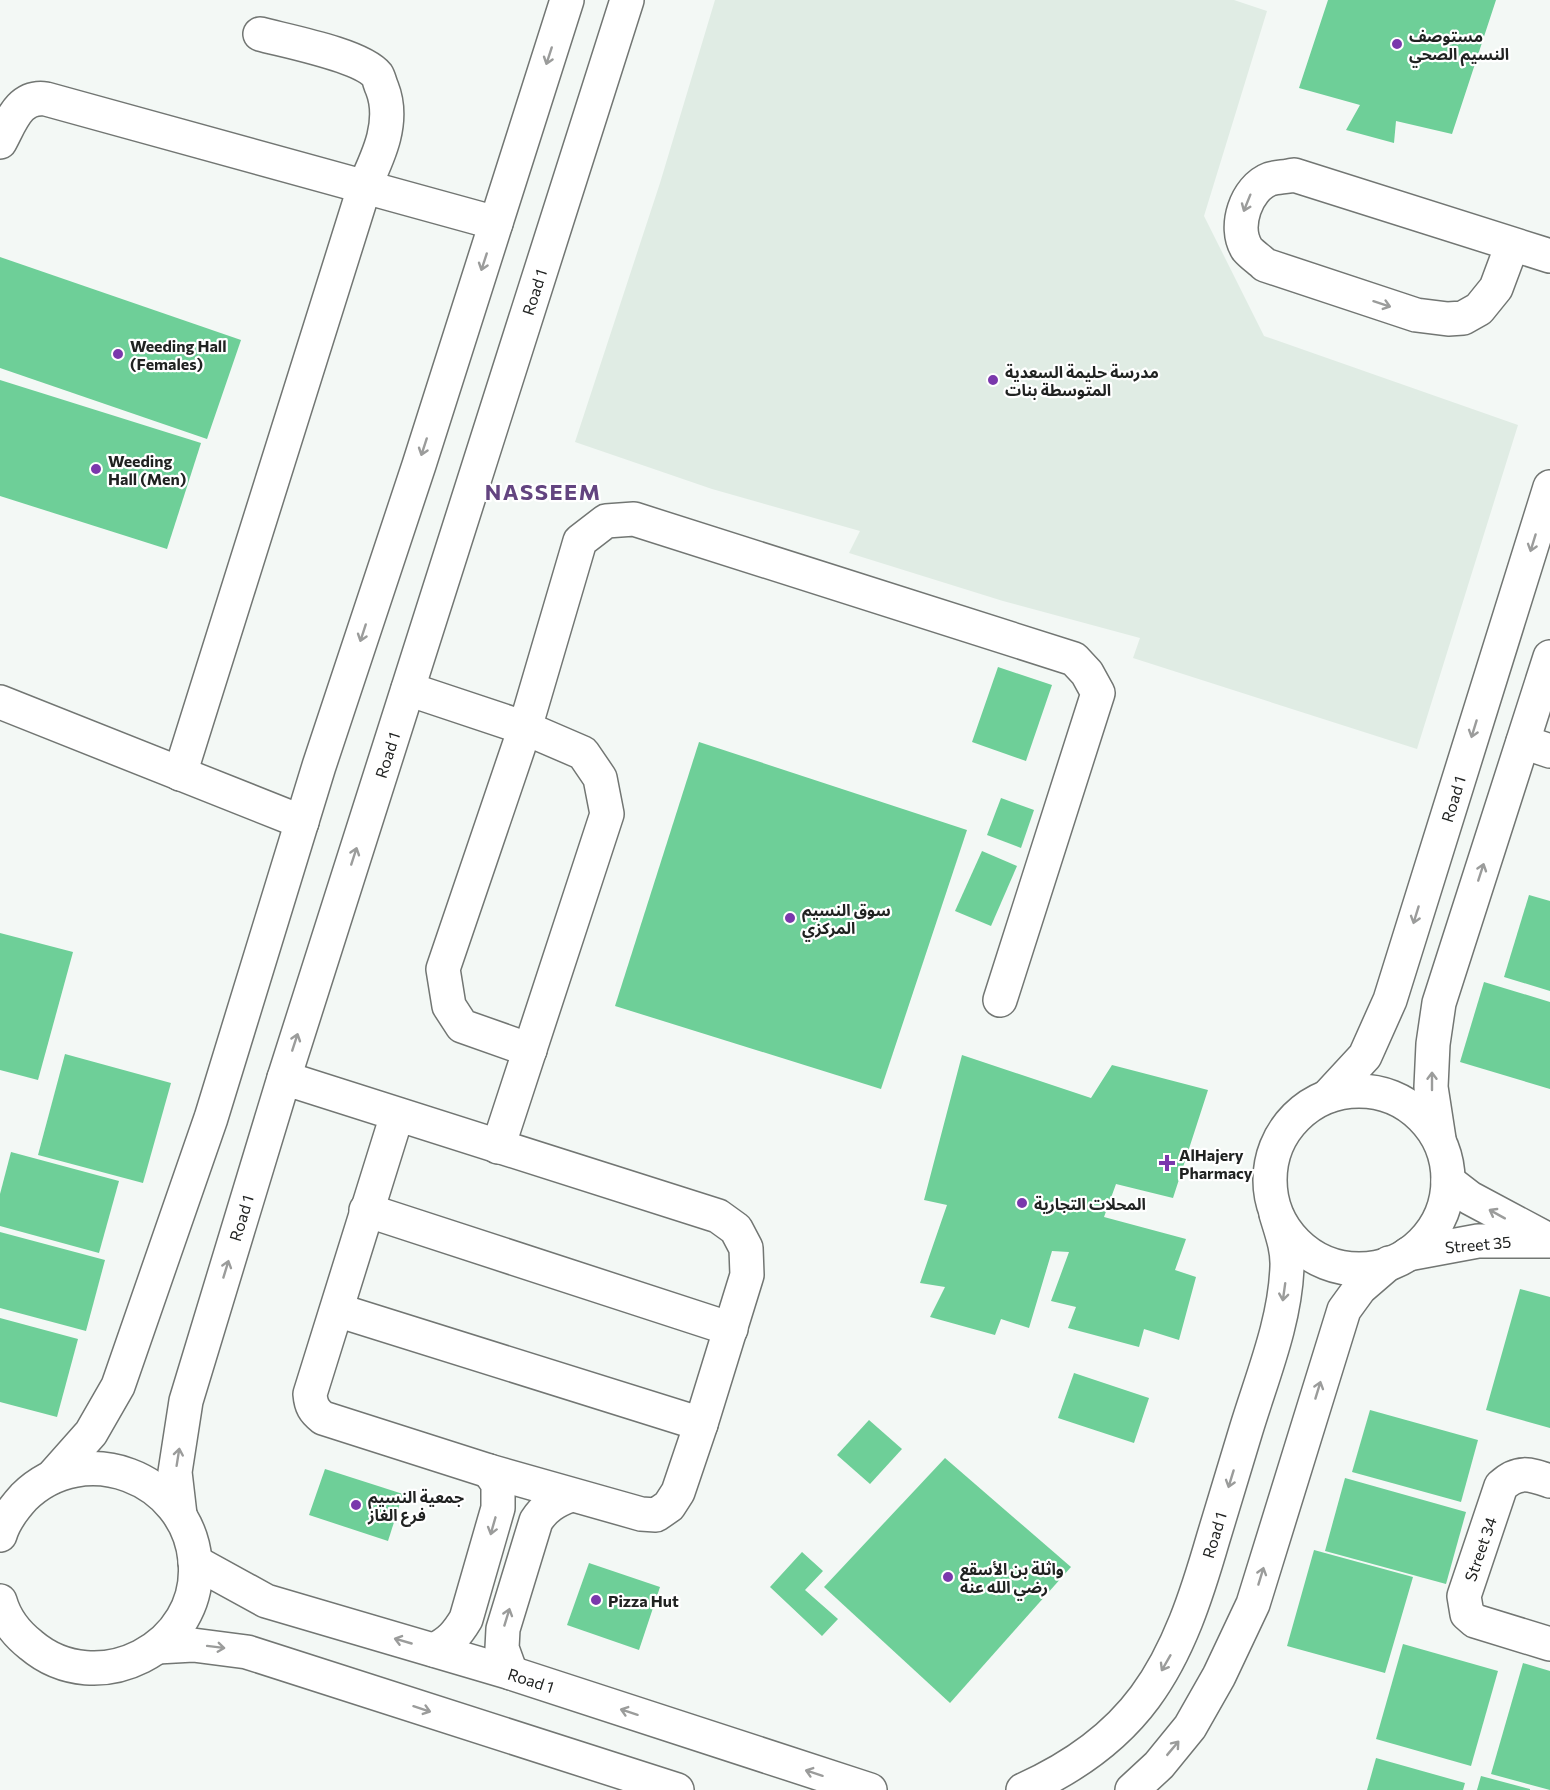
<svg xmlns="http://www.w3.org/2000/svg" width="1550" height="1790" viewBox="0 0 1550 1790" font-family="Commissioner,'Noto Sans Arabic',sans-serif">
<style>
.built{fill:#e0ece4}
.building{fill:#6ecf98}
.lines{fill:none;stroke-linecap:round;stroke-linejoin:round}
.minor-casing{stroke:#727673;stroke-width:36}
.minor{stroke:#fff;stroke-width:33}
.oneway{stroke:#9b9c9b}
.poi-dot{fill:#7a38ac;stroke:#fff;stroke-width:2}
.labels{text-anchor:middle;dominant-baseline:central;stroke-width:4.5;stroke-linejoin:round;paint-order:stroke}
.poi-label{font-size:16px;font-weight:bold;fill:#202221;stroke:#fff;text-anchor:start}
.street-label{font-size:16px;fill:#202221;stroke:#fff}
.district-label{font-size:22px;font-weight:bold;letter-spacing:1.5px;fill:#634480;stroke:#fff}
</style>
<rect width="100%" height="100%" fill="#f3f8f5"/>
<polygon class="built" points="715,0 1234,0 1267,11 1204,216 1264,336 1518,425 1417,749 1133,658 1140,638 1003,601 849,553 860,531 712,489 575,442 660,183"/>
<g class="building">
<polygon points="1328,0 1496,0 1452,134 1396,121 1394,143 1346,130 1360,105 1299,88"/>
<polygon points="0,257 241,340 207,439 0,368"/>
<polygon points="0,380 201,443 167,549 0,496"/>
<polygon points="998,667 1052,685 1026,761 972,742"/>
<polygon points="699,742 967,830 881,1089 615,1006"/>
<polygon points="1001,798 1034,810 1021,848 987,835"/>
<polygon points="982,851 1017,866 991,926 955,911"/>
<polygon points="1529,895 1550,901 1550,991 1504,977"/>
<polygon points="0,933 73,952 38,1080 0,1070"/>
<polygon points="1484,982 1550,1002 1550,1089 1460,1062"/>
<polygon points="65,1054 171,1083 143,1183 38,1155"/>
<polygon points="962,1055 1091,1098 1112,1065 1208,1090 1173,1198 1116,1184 1104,1217 1186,1239 1175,1270 1196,1277 1179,1340 1144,1329 1139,1347 1068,1328 1076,1307 1051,1301 1069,1252 1052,1251 1029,1328 1001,1319 995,1335 930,1317 945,1287 920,1283 947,1205 924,1200"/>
<polygon points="11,1152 119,1181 99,1253 0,1226 0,1194"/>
<polygon points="0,1232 105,1260 86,1331 0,1308"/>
<polygon points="1520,1289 1550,1297 1550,1428 1486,1410"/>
<polygon points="0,1318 78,1339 57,1417 0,1402"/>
<polygon points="1074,1373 1149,1398 1134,1443 1058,1418"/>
<polygon points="1370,1410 1478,1440 1461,1502 1352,1472"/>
<polygon points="869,1420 902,1449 870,1484 837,1455"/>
<polygon points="945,1458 1071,1567 950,1703 824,1587"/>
<polygon points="325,1469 403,1494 388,1541 309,1515"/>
<polygon points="1345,1478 1466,1512 1446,1584 1325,1551"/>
<polygon points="1314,1550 1413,1577 1385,1673 1287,1646"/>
<polygon points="802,1552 823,1571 805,1590 838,1619 822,1636 770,1587"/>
<polygon points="589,1563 660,1587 639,1650 567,1625"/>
<polygon points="1403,1644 1498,1671 1471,1766 1376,1739"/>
<polygon points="1523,1663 1550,1671 1550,1790 1491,1774"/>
<polygon points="1376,1758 1465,1783 1463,1790 1367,1790"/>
<polygon points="1481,1776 1530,1789 1530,1790 1477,1790"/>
</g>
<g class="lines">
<g class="minor-casing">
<g id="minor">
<path d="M0,142C11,122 19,95 46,99L496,223"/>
<path d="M1512,245L1496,288L1479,309L1463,318L1448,319L1416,315L1265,265C1260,260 1252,255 1247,249C1233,227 1246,188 1270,179C1277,177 1286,177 1294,175L1550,256"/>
<polyline points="408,689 525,728 583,753 600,778 607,814 498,1147"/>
<polyline points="0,702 302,822"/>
<polyline points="1523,742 1550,751"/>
<path d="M180,774L365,185C379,155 395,121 382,88C380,84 379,78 377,75C361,55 286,41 260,34"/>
<polyline points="530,1050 462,1026 449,1006 443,969 525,728 580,541 606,521 634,519 1074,659 1087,673 1098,693 1000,1000"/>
<path d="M284,1078L718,1216L736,1229L746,1248L747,1275L701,1424L678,1492L669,1506L656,1515L641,1514L489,1471L323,1418C314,1411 311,1406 310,1394L397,1115"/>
<circle cx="1359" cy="1180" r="89"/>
<polyline points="1328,1096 1365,1056 1390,1000 1550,487"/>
<polyline points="1439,1139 1431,1087 1433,1044 1439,1003 1550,657"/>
<polyline points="1448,1181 1470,1198 1545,1238"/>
<polyline points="366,1210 731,1329"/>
<polyline points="1408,1254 1478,1241 1549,1241"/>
<polyline points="337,1310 701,1424"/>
<polyline points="52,1477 91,1433 118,1386 211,1118 319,766 419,465 567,0"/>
<path d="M1550,1481C1529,1474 1518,1470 1501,1486L1464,1596L1467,1614L1475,1621L1550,1644"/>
<polyline points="180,1515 175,1472 186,1401 284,1078 627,0"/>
<path d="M0,1535C4,1521 14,1508 24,1497C84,1438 187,1477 195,1560C204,1648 97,1701 31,1645C17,1634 5,1619 0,1601"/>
<polyline points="195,1562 266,1601 511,1673 870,1790"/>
<polyline points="157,1647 193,1645 247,1652 677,1790"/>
<path d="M434,1650C450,1642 457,1634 466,1619L498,1508V1484L489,1471"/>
<path d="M511,1673L502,1648L503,1629L536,1521C545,1507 555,1501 571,1495"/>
<path d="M1023,1790C1070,1769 1114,1739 1145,1697C1179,1651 1197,1594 1213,1539C1224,1503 1235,1466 1246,1430C1262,1377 1285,1323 1287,1267C1288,1249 1281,1231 1276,1214"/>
<polyline points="1132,1790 1159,1765 1190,1727 1219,1676 1253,1604 1344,1310 1360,1288 1389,1263"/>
</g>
</g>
<use href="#minor" class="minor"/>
</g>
<defs><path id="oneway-shaft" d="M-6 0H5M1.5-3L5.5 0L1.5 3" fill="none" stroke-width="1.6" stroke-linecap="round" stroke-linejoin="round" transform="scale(1.5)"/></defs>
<g class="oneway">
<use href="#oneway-shaft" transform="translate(549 56) rotate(108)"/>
<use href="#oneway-shaft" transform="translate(1247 203) rotate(112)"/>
<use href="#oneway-shaft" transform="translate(484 262) rotate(108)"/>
<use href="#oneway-shaft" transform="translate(1382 304) rotate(18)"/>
<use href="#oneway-shaft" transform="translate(424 447) rotate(108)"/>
<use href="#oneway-shaft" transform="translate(1533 543) rotate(107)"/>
<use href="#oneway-shaft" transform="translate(363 633) rotate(108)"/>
<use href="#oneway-shaft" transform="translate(1474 729) rotate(107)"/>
<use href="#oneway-shaft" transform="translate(354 856) rotate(-72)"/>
<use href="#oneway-shaft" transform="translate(1481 872) rotate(-72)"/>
<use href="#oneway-shaft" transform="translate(1416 915) rotate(107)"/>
<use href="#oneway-shaft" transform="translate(295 1042) rotate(-72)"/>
<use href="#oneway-shaft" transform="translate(1432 1081) rotate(-90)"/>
<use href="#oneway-shaft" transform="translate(1497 1214) rotate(-151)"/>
<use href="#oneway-shaft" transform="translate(226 1269) rotate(-73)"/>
<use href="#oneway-shaft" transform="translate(1284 1292) rotate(98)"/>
<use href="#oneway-shaft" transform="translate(1318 1390) rotate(-73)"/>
<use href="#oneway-shaft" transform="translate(178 1457) rotate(-81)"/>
<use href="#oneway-shaft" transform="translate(1231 1479) rotate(107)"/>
<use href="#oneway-shaft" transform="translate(493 1526) rotate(106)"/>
<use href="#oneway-shaft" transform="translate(1261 1576) rotate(-73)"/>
<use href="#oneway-shaft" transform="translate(507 1617) rotate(-73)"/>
<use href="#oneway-shaft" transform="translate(403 1641) rotate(-164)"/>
<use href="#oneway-shaft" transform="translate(216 1647) rotate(7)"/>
<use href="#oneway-shaft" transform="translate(1166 1663) rotate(120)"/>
<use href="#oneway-shaft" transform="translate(422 1709) rotate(18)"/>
<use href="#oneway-shaft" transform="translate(629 1712) rotate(-162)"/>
<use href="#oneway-shaft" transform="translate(1173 1748) rotate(-50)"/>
<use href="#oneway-shaft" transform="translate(814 1773) rotate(-162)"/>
</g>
<g class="poi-dot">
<circle cx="1397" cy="44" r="6"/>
<circle cx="118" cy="354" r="6"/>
<circle cx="993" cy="380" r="6"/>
<circle cx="96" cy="469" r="6"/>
<circle cx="790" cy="918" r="6"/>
<path d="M1164 1154h6v6h6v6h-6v6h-6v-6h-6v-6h6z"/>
<circle cx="1022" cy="1203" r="6"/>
<circle cx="356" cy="1505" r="6"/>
<circle cx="948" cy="1577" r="6"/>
<circle cx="596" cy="1600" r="6"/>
</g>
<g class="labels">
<g class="poi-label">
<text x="1409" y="35">مستوصف<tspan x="1409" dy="18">النسيم الصحي</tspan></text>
<text x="130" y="345">Weeding Hall<tspan x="130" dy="18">(Females)</tspan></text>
<text x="1005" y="371">مدرسة حليمة السعدية<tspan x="1005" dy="18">المتوسطة بنات</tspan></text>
<text x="108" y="460">Weeding<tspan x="108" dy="18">Hall (Men)</tspan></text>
<text x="802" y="909">سوق النسيم<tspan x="802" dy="18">المركزي</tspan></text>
<text x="1179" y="1154">AlHajery<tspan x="1179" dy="18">Pharmacy</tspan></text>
<text x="1034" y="1203">المحلات التجارية</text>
<text x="368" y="1496">جمعية النسيم<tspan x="368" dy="18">فرع الغاز</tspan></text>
<text x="960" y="1568">واثلة بن الأسقع<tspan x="960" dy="18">رضي الله عنه</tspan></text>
<text x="608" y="1600">Pizza Hut</text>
</g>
<g class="street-label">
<text transform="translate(534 292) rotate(-72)">Road 1</text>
<text transform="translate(387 755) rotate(-72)">Road 1</text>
<text transform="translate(1453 799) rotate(-73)">Road 1</text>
<text transform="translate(241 1218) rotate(-73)">Road 1</text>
<text transform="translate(1478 1244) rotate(-5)">Street 35</text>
<text transform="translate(1214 1535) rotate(-73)">Road 1</text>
<text transform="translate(1480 1549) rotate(-71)">Street 34</text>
<text transform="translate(531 1680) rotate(18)">Road 1</text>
</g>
<g class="district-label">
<text x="543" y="491">NASSEEM</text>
</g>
</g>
</svg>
